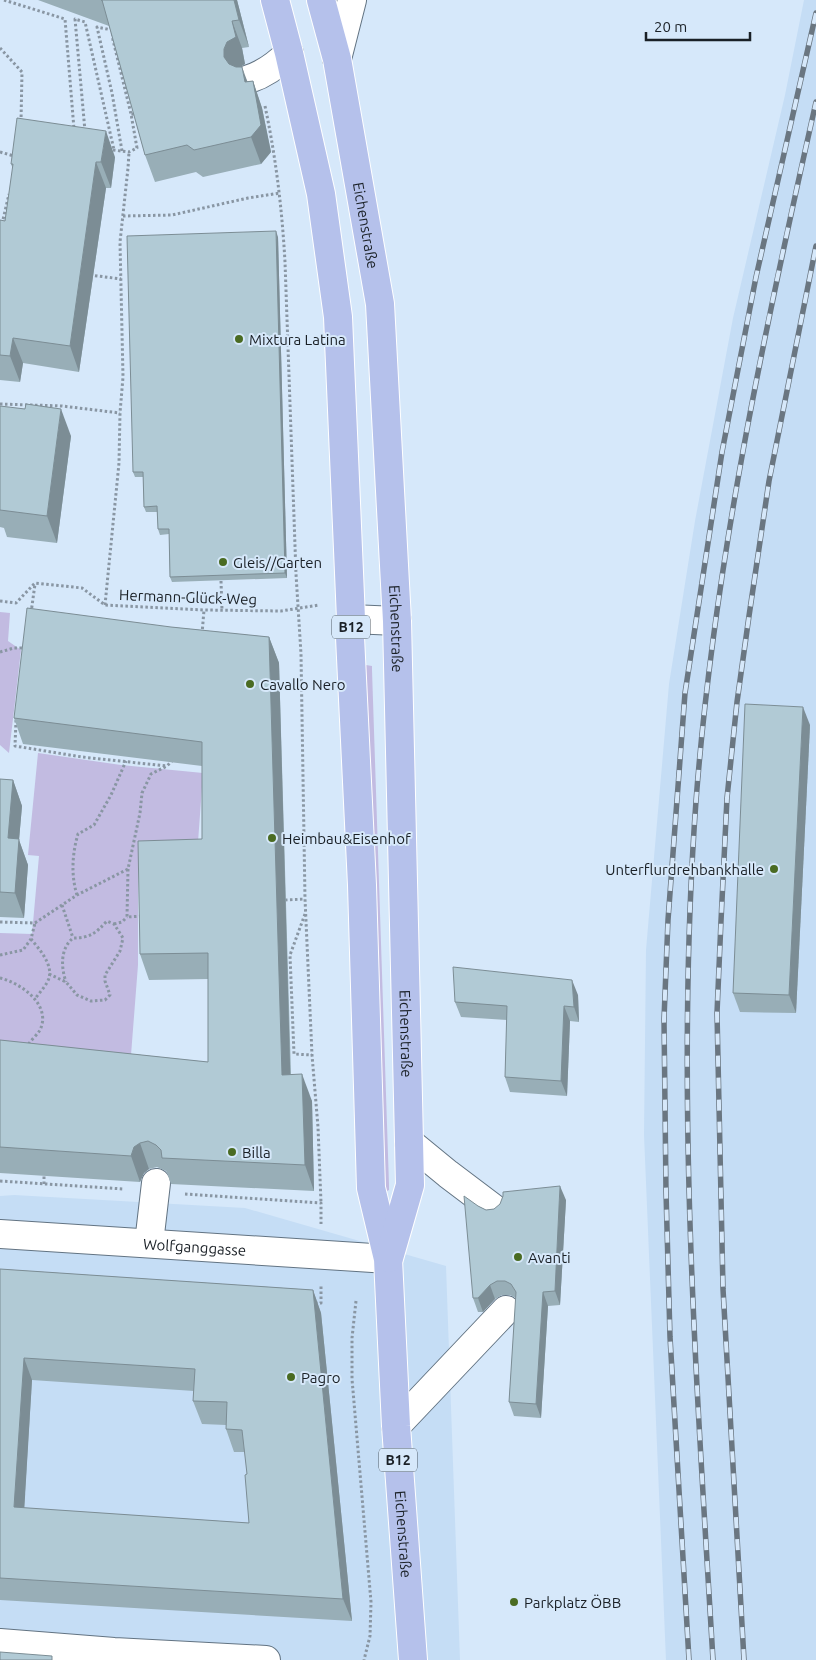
<svg xmlns="http://www.w3.org/2000/svg" width="816" height="1660" viewBox="0 0 816 1660" font-family="Ubuntu,sans-serif">
<style>
.built{fill:#c5ddf5}
.green{fill:#c2bbe1}
.lines{fill:none;stroke-linecap:round;stroke-linejoin:round}
.minor-casing{stroke:#627382;stroke-width:30}
.major-casing{stroke:#fff;stroke-width:30}
.path{stroke:#8996a3;stroke-width:3;stroke-dasharray:2.5 2.5;stroke-linecap:butt}
.minor{stroke:#fff;stroke-width:28}
.major{stroke:#b5c1eb;stroke-width:28}
.rail-casing{stroke:#6a7681;stroke-width:5.5}
.rail{stroke:#d6e8fa;stroke-width:4;stroke-dasharray:11;stroke-linecap:butt}
.wall{fill:#98aeb7;fill-rule:evenodd}
.shaded-wall{fill:#7c8d95}
.building{fill:#b1cad5;stroke:#7c8d95;fill-rule:evenodd}
.poi-dot{fill:#4a6b22;stroke:#d6e8fa;stroke-width:2}
.labels{text-anchor:middle;dominant-baseline:central;stroke-width:4;stroke-linejoin:round;paint-order:stroke}
.shield{fill:#d6e8fa;stroke:#525c66;stroke-width:1}
.shield-label{font-size:14px;font-weight:bold;fill:#1a2026}
.street-label{font-size:15px;fill:#1a2026;stroke:#d6e8fa}
.poi-label{font-size:15px;fill:#1a2026;stroke:#d6e8fa;text-anchor:start}
</style>
<rect width="100%" height="100%" fill="#d6e8fa"/>
<g class="built">
<polygon points="804,0 816,0 816,1660 666,1660 644,1135 646,950 669,684 695,521 733,318 785,95"/>
<polygon points="14,1195 245,1208 446,1266 460,1660 200,1660 0,1644 0,1196"/>
</g>
<g class="green">
<polygon points="0,612 10,613 8,641 21,650 9,753 0,745"/>
<polygon points="366,665 372,666 372,670 389,1185 389,1190 383,1193 364,668"/>
<polygon points="38,753 121,765 203,773 197,856 140,856 138,866 138,965 131,1055 0,1046 0,933 32,934 39,856 28,855"/>
</g>
<g class="lines">
<g class="minor-casing">
<g id="minor">
<polyline points="337,59 352,0"/>
<path d="M249,79C265,74 277,65 289,53"/>
<polyline points="351,619 397,621"/>
<polyline points="409,1142 448,1174 493,1208"/>
<path id="s1" d="M0,1234L388,1259"/>
<polyline points="149,1243 156,1183"/>
<polyline points="396,1426 506,1310"/>
<polyline points="0,1643 114,1652 266,1660"/>
</g>
</g>
<g class="major-casing">
<g id="major">
<path id="s2" d="M275,0L289,53L321,194L338,317L351,619L350,637L362,885L371,1188L388,1259L396,1426L413,1660"/>
<path id="s3" d="M321,0L337,59L380,304L397,621L410,1185L389,1258"/>
</g>
</g>
<g class="path">
<polyline points="4,0 65,19 74,129"/>
<polyline points="0,48 22,72 21,121"/>
<path d="M265,106C276,158 282,209 285,262L296,574L301,654L305,899L312,1055L318,1127L321,1203"/>
<polyline points="85,131 75,19 85,22 114,150"/>
<polyline points="113,150 129,152 137,148 131,114 136,114"/>
<polyline points="122,151 112,93 97,27 112,30 113,40 131,114"/>
<polyline points="0,152 14,156"/>
<polyline points="123,216 172,215 248,198 280,193"/>
<polyline points="2,224 9,194"/>
<polyline points="90,275 121,279"/>
<polyline points="0,404 62,406 120,413"/>
<polyline points="221,581 222,610"/>
<polyline points="0,601 16,603 35,583 82,588 105,605 204,610 281,611 319,605"/>
<polyline points="105,605 119,463 120,413 123,377 120,242 128,168 129,152"/>
<polyline points="31,613 35,584"/>
<polyline points="202,634 204,610"/>
<polyline points="0,652 14,648 25,648"/>
<polyline points="16,720 15,746 82,757 167,766"/>
<polyline points="284,838 304,837"/>
<polyline points="128,869 127,917 143,916"/>
<path d="M77,895C71,876 72,854 78,834L94,825L111,795L126,761"/>
<polyline points="285,900 305,899"/>
<polyline points="62,905 73,938"/>
<polyline points="305,914 290,955 294,1054 312,1055"/>
<polyline points="0,922 35,923 77,895 128,869 140,813 142,793 151,774 167,766 172,761"/>
<polyline points="114,924 122,922 127,917"/>
<path d="M31,939C39,949 53,964 49,978C47,985 39,993 35,999"/>
<polyline points="0,955 23,950 31,939 35,923"/>
<path d="M49,974L66,982L77,995L91,1001L105,1000L110,995L105,981V975L120,951L123,938L114,924L107,921C96,933 90,938 73,938C60,949 61,967 66,982"/>
<path d="M0,978C21,983 52,1005 40,1030C37,1035 31,1040 28,1045"/>
<polyline points="0,1181 124,1189"/>
<polyline points="44,1184 44,1176"/>
<polyline points="185,1194 321,1203 321,1224"/>
<polyline points="356,1301 352,1338 352,1379 371,1602 370,1636 364,1660"/>
<polyline points="315,1303 321,1303 321,1285"/>
</g>
<use href="#minor" class="minor"/>
<use href="#major" class="major"/>
<g class="rail-casing">
<g id="rail">
<polyline points="689,1660 670,1337 666,1192 664,1019 668,920 685,693 722,452 756,277 816,13"/>
<path d="M713,1660C696,1374 675,1088 696,801C714,565 764,333 816,102"/>
<polyline points="744,1660 723,1289 717,1013 721,921 727,798 737,702 749,616 769,481 816,246"/>
</g>
</g>
<use href="#rail" class="rail"/>
</g>
<g class="wall">
<polygon points="38,0 237,0 249,47 242,48 245,64 240,67 247,81 253,81 262,108 271,152 261,164 203,177 196,172 155,182 145,155 109,26"/>
<polygon points="115,157 111,188 106,188 79,372 23,363 20,382 0,380 0,220 5,221 13,169 11,164"/>
<polygon points="278,237 287,578 172,582 170,577 169,534 160,535 158,529 157,512 146,512 144,507 143,477 135,477 133,472"/>
<polygon points="0,406 71,436 57,543 7,537 4,528 0,527"/>
<polygon points="171,627 269,637 279,663 291,1074 312,1101 314,1191 171,1184 167,1173 166,1171 157,1167 149,1169 144,1173 140,1182 0,1173 0,1040 208,1062 208,979 149,980 140,954 202,839 202,766 23,744 14,718"/>
<polygon points="810,725 796,1013 740,1012 733,993"/>
<polygon points="0,779 13,780 22,806 19,840 28,865 24,918 0,917"/>
<polygon points="578,995 579,1022 570,1021 567,1096 510,1092 505,1077 507,1020 461,1017 455,1002"/>
<polygon points="566,1200 560,1305 548,1306 541,1418 514,1416 509,1402 516,1298 510,1295 502,1295 495,1299 483,1312 478,1312 473,1298 478,1206 486,1210"/>
<path d="M0,1269L313,1290L321,1313L352,1621L0,1600ZM32,1380L194,1391L193,1401L202,1424L226,1425V1429L234,1452H245L247,1474L249,1523L24,1508Z"/>
</g>
<g class="shaded-wall">
<polygon points="234,0 237,0 249,47 239,20"/>
<polygon points="232,21 242,48 245,64 237,69 234,76 224,57 224,49 227,42"/>
<polygon points="242,67 252,94 245,82"/>
<polygon points="253,81 262,108 271,152 261,164 251,137"/>
<polygon points="106,131 115,157 111,188 101,162"/>
<polygon points="96,162 106,188 79,372 70,346"/>
<polygon points="276,231 278,237 287,578 285,573"/>
<polygon points="13,338 23,363 20,382 10,356"/>
<polygon points="61,409 71,436 57,543 47,516"/>
<polygon points="269,637 279,663 291,1101 282,1075"/>
<polygon points="803,707 810,725 796,1013 789,995"/>
<polygon points="13,780 22,806 19,840 28,865 24,918 15,893 8,838"/>
<polygon points="572,980 578,995 579,1022 574,1007"/>
<polygon points="564,1006 570,1021 567,1096 561,1081"/>
<polygon points="302,1074 312,1101 314,1191 305,1165"/>
<polygon points="140,1143 149,1169 144,1173 140,1182 131,1156 134,1147"/>
<polygon points="560,1186 566,1200 560,1305 555,1291"/>
<polygon points="490,1285 495,1299 483,1312 478,1298"/>
<polygon points="313,1290 321,1313 352,1621 343,1599"/>
<polygon points="543,1292 548,1306 541,1418 536,1404"/>
<polygon points="24,1358 32,1380 23,1530 14,1507"/>
</g>
<g class="building">
<polygon points="101,0 234,0 239,20 232,21 236,37 227,42 224,49 224,57 229,64 236,67 242,67 245,82 253,81 261,125 251,137 194,150 187,145 145,155 102,0"/>
<polygon points="17,118 106,131 101,162 96,162 70,346 13,338 10,356 0,355 0,220 5,221 13,164 11,164"/>
<polygon points="276,231 285,573 170,577 169,529 158,529 157,506 144,507 143,472 133,472 127,236"/>
<polygon points="26,404 61,409 47,516 0,510 0,406 25,409"/>
<polygon points="27,608 171,627 269,637 282,1075 302,1074 305,1165 162,1158 161,1150 156,1145 148,1141 140,1143 134,1147 131,1156 0,1147 0,1040 208,1062 208,953 140,954 138,841 202,839 202,742 14,718"/>
<polygon points="745,704 803,707 789,995 733,993"/>
<polygon points="0,779 13,780 8,838 19,839 15,893 0,892"/>
<polygon points="453,967 572,980 574,1007 564,1006 561,1081 505,1077 507,1006 455,1002"/>
<polygon points="560,1186 555,1291 543,1292 536,1404 509,1402 516,1292 511,1284 505,1281 497,1281 490,1285 478,1298 473,1298 464,1196 478,1206 486,1210 494,1209 500,1204 503,1196 503,1192"/>
<path d="M0,1269L313,1290L343,1599L0,1578ZM24,1358L195,1369L193,1401L227,1402L226,1429L242,1430L247,1474L245,1475L249,1523L14,1507Z"/>
<polygon points="0,1652 52,1656 52,1660 0,1660"/>
</g>
<g class="poi-dot">
<circle cx="239" cy="339" r="5"/>
<circle cx="223" cy="562" r="5"/>
<circle cx="250" cy="684" r="5"/>
<circle cx="272" cy="838" r="5"/>
<circle cx="774" cy="869" r="5"/>
<circle cx="232" cy="1152" r="5"/>
<circle cx="518" cy="1257" r="5"/>
<circle cx="291" cy="1377" r="5"/>
<circle cx="514" cy="1602" r="5"/>
</g>
<g class="labels">
<g class="shield">
<rect x="332" y="615.5" width="38" height="23" rx="4"/>
<rect x="379" y="1448.5" width="38" height="23" rx="4"/>
</g>
<g class="shield-label">
<text x="351" y="627">B12</text>
<text x="398" y="1460">B12</text>
</g>
<g class="street-label">
<text stroke="none"><textPath href="#s3" startOffset="230">Eichenstraße</textPath></text>
<text transform="translate(188 597) rotate(2)">Hermann-Glück-Weg</text>
<text stroke="none"><textPath href="#s3" startOffset="635">Eichenstraße</textPath></text>
<text stroke="none"><textPath href="#s3" startOffset="1040">Eichenstraße</textPath></text>
<text stroke="none"><textPath href="#s1" startOffset="195">Wolfganggasse</textPath></text>
<text stroke="none"><textPath href="#s2" startOffset="1544">Eichenstraße</textPath></text>
</g>
<g class="poi-label">
<text x="249" y="339">Mixtura Latina</text>
<text x="233" y="562">Gleis//Garten</text>
<text x="260" y="684">Cavallo Nero</text>
<text x="282" y="838">Heimbau&amp;Eisenhof</text>
<text x="764" y="869" text-anchor="end">Unterflurdrehbankhalle</text>
<text x="242" y="1152">Billa</text>
<text x="528" y="1257">Avanti</text>
<text x="301" y="1377">Pagro</text>
<text x="524" y="1602">Parkplatz ÖBB</text>
</g>
</g>
<path d="M646 32v8h104v-8" fill="none" stroke="#1a2026" stroke-width="2.5"/>
<text x="654" y="32" font-size="15" fill="#1a2026" stroke="#d6e8fa" stroke-width="4" paint-order="stroke">20 m</text>
</svg>
